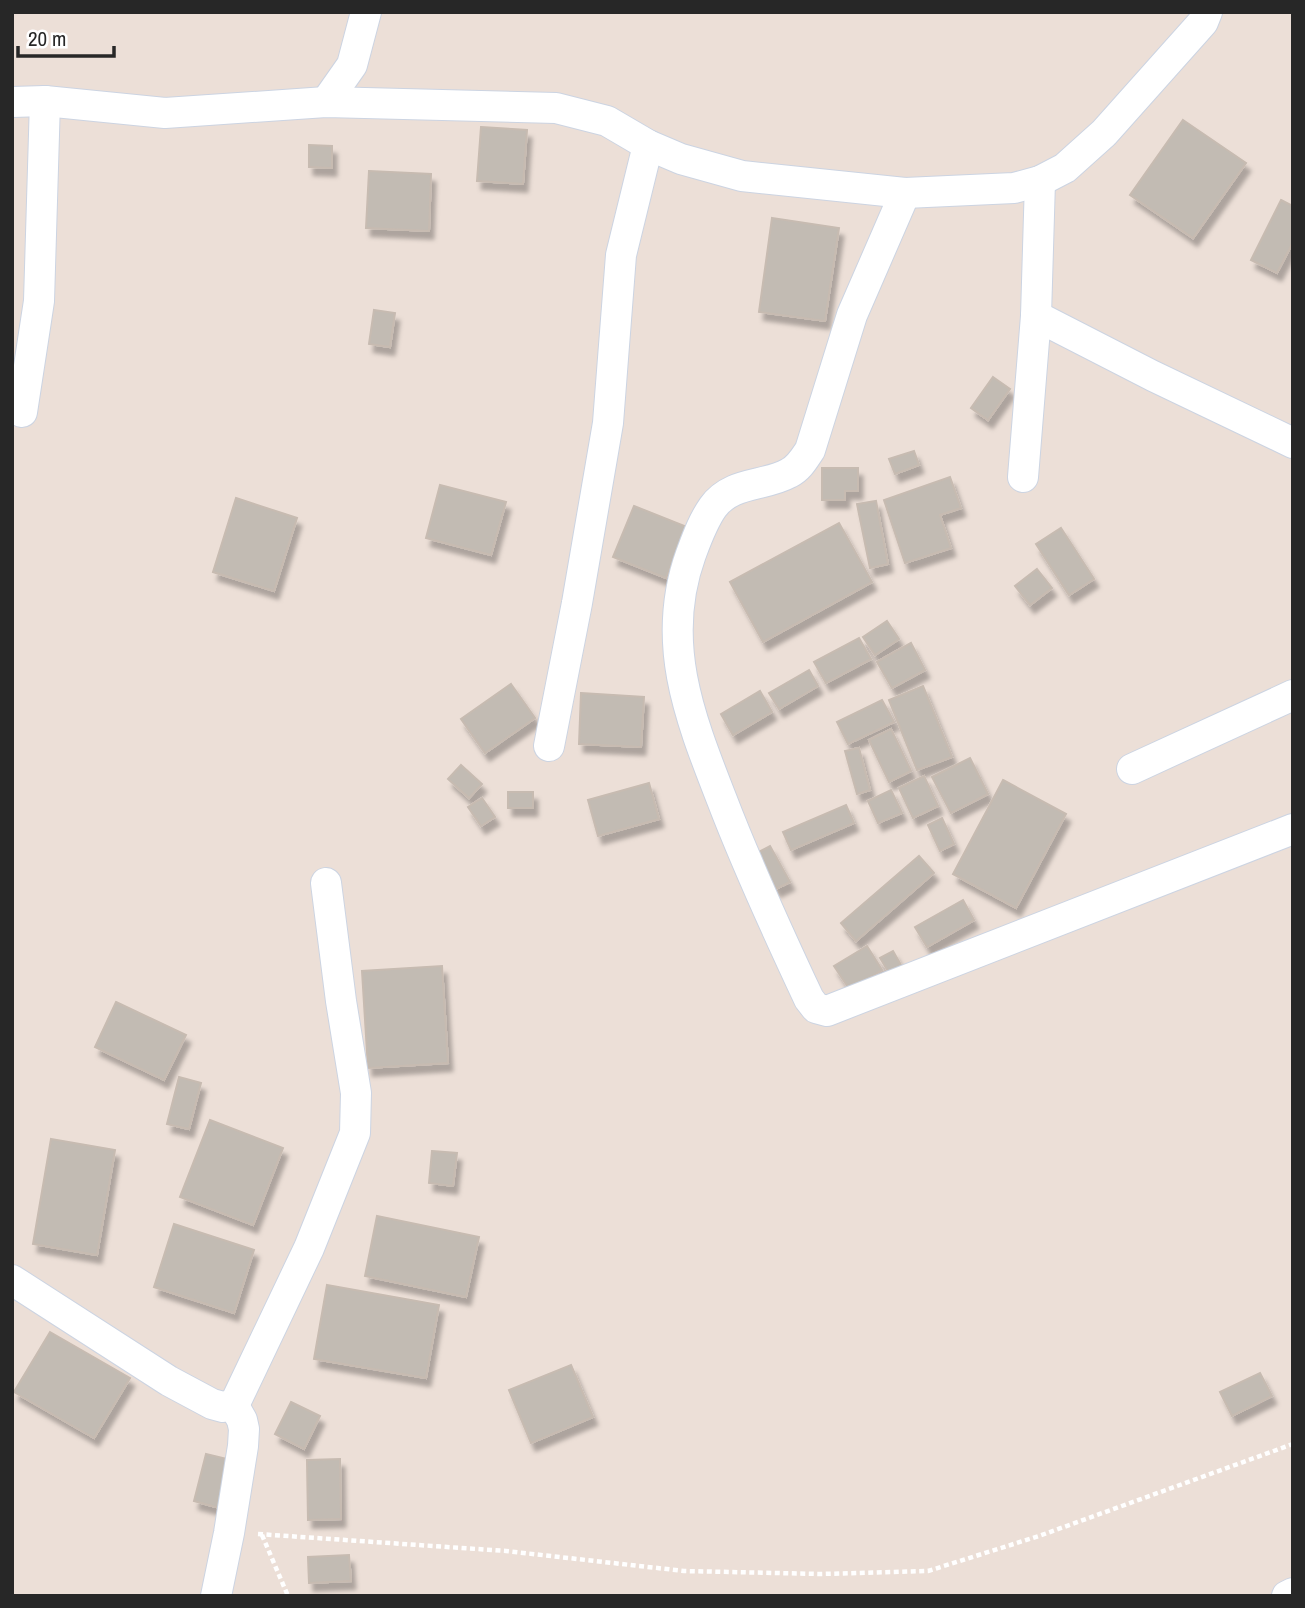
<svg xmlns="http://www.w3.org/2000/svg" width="1305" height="1608" viewBox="0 0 1305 1608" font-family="'Archivo Narrow',sans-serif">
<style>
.building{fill:#c2bbb3;stroke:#c7bbb1;stroke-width:2;filter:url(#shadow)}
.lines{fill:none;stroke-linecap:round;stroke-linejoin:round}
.minor-casing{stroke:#ccd4e2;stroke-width:32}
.path{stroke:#fff;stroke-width:4.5;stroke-dasharray:5 3.5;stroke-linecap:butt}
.minor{stroke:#fff;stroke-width:30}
</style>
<defs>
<filter id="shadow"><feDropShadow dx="4.5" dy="8" stdDeviation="2" flood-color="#0004"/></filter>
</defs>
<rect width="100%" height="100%" fill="#ecdfd7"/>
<g class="building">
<polygon points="1183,120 1246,163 1193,238 1130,195"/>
<polygon points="481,127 527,130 523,184 477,181"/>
<polygon points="309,145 332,146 332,168 309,167"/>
<polygon points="369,171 431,174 429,231 366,228"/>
<polygon points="1281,200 1293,206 1293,242 1277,273 1251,260"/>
<polygon points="772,218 839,228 825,321 759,312"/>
<polygon points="374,310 395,313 390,347 369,344"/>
<polygon points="993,377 1010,389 988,420 971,408"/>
<polygon points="914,451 919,465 895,474 889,459"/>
<polygon points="822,468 858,468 858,491 845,491 845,500 822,500"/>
<polygon points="950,477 961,508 940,515 951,548 905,563 884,500"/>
<polygon points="440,485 506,502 491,555 426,538"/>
<polygon points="236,498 297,518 274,591 213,572"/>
<polygon points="876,501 888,564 870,568 857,504"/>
<polygon points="634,506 687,527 666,578 613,557"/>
<polygon points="839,523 872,582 763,642 730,582"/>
<polygon points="1061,528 1094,579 1069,595 1036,544"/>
<polygon points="1037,569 1052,588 1030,605 1015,586"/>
<polygon points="887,621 899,639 875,655 863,637"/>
<polygon points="859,638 871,659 826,683 814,662"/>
<polygon points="911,643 925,670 892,688 877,662"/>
<polygon points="809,670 818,686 779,709 769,693"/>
<polygon points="511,684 535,718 485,753 461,719"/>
<polygon points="923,686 952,757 917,770 889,700"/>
<polygon points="760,691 772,712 733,735 721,714"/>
<polygon points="581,693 644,697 641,747 579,744"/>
<polygon points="882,700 894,722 848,744 837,722"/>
<polygon points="891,729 911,771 889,782 869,740"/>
<polygon points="859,748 870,790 857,794 845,751"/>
<polygon points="970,758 988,794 951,813 932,777"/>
<polygon points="461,765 482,784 469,798 448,779"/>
<polygon points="924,776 938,806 913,818 899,788"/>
<polygon points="1003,780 1066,814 1016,908 953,874"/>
<polygon points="649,783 659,819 598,836 588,800"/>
<polygon points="891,790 902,813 878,823 868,801"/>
<rect x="508" y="792" width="25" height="16"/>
<polygon points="482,798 495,817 481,826 468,807"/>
<polygon points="846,805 854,823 791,850 783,832"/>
<polygon points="942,818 954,844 940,851 928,825"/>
<polygon points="770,846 790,882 776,889 757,853"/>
<polygon points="919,856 934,873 856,941 841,923"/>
<polygon points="963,900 974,920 927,947 915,927"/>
<polygon points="867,946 882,970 850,990 834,966"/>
<polygon points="893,951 906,974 894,981 880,958"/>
<polygon points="442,966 448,1063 368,1068 362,971"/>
<polygon points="116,1002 186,1035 164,1080 95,1047"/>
<polygon points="179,1077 201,1083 189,1129 167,1124"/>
<polygon points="210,1120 283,1148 253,1225 180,1197"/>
<polygon points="51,1139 115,1150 97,1255 33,1244"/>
<polygon points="432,1151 457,1153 453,1186 429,1183"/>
<polygon points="377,1216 479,1237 466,1297 365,1276"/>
<polygon points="174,1224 254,1250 234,1313 154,1287"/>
<polygon points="327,1285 439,1305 426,1378 314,1359"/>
<polygon points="50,1332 130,1378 94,1438 14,1392"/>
<polygon points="571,1365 593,1417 531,1443 509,1390"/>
<polygon points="1260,1373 1272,1396 1232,1416 1220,1392"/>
<polygon points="291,1402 320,1416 304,1449 275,1434"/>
<polygon points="206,1454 235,1461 223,1509 194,1501"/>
<polygon points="340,1459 341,1519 308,1520 307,1460"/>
<polygon points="349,1555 351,1581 309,1583 308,1557"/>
</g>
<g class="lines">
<g class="minor-casing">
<g id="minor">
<polyline points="12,102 45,101 165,113 326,102 556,108 607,121 648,145 681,159 742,176 905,193 1014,188 1040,181 1065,168 1104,133 1203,22 1207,12"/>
<polyline points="326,102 352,65 366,12"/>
<path d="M905,193L852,315L810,450C804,459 799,468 789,473C764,487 732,481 713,507C703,521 697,538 691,554C659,642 690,718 722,800C748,868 778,933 809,999L816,1008L827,1011L1293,829"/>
<polyline points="1036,316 1153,376 1293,443"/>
<polyline points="22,412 39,301 45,101"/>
<polyline points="1023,477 1036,316 1040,181"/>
<polyline points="549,746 577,603 608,423 621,255 648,145"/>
<polyline points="1132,769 1293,695"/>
<polyline points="12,1280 169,1381 212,1404 223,1407 233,1404 237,1399 309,1248 355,1133 356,1093 341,1001 326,883"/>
<polyline points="216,1596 229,1533 243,1446 244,1429 242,1420 233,1404"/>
<polyline points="1287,1596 1293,1593"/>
</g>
</g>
<g class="path">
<polyline points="258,1534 506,1551 684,1571 821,1574 928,1571 1039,1536 1293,1444"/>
<polyline points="262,1535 288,1596"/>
</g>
<use href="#minor" class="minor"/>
</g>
<rect width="1305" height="1608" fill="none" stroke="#272727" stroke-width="28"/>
<path d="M18 46v10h96v-10" fill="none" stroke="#272727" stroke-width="3.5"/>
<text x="28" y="46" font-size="21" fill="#272727" stroke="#ffffff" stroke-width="5" paint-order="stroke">20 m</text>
</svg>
